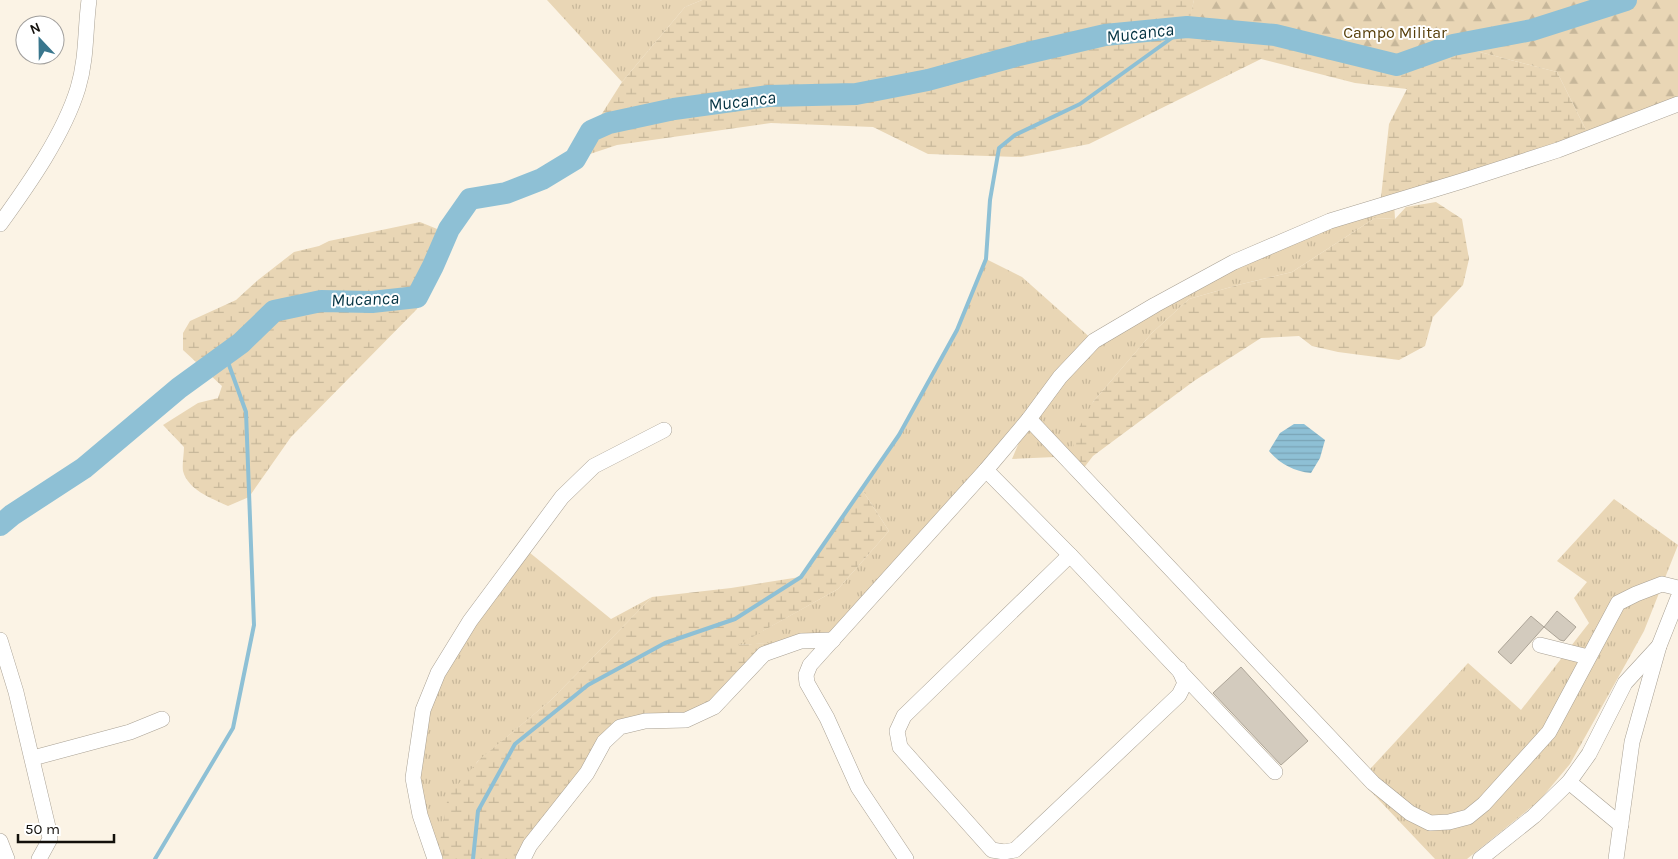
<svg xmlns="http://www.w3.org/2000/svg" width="1678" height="859" viewBox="0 0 1678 859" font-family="Karla,sans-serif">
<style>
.grass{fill:url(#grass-tufts)}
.forest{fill:url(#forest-firs)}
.wetland{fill:url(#wetland-marsh)}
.water{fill:url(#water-rules)}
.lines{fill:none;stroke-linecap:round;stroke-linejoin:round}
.stream{stroke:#8ec0d5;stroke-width:4}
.river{stroke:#8ec0d5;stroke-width:22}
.building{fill:#d3cbbe;stroke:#aca497}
.minor-casing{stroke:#a9a194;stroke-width:16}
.minor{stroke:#fff;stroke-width:15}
.labels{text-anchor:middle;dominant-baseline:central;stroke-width:4;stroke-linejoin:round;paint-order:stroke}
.park-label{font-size:16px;fill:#563e0a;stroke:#fff}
.water-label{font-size:18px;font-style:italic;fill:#043343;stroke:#fff}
</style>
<defs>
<pattern id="grass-tufts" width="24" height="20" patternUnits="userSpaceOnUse" patternTransform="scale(1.25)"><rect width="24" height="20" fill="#e9d6b5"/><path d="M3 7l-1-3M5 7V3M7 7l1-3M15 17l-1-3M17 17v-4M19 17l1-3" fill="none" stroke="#c7b79a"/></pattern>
<pattern id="forest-firs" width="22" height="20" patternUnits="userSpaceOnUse" patternTransform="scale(1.25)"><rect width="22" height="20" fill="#e9d6b5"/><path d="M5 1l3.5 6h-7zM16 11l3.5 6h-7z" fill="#c7b79a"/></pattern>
<pattern id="wetland-marsh" width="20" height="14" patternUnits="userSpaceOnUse" patternTransform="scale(1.25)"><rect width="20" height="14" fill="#e9d6b5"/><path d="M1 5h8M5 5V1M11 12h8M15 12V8" fill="none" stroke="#c7b79a"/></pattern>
<pattern id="water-rules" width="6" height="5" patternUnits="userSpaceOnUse" patternTransform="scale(1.25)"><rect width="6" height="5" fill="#8ec0d5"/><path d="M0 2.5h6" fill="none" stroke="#7aa4b6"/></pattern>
</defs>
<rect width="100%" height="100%" fill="#fbf3e5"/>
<g class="grass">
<polygon points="547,0 702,0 685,7 622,82"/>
<polygon points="1394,201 1395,219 1375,218 1292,272 1238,285 1189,299 1152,333 1093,402 1076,478 1055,457 1012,459 1028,421 833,640 737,645 838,589 889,531 861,488 899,435 957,330 986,259 1022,277 1094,341 1234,262"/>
<polygon points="1614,499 1678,545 1644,631 1570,764 1539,801 1467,859 1435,859 1360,780 1468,663 1521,710 1589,623 1574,598 1587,582 1557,561"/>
<polygon points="524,548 611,619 652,597 550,701 477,762 437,859 413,778 423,710"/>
</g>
<polygon class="forest" points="1194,0 1678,0 1678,104 1590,138 1557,72 1453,45 1397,65 1275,35 1187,27"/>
<g class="wetland">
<polygon points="702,0 1194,0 1188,27 1275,35 1397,65 1453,45 1557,72 1590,138 1378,206 1381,197 1389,124 1407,89 1355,83 1261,59 1089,144 1021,157 928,154 873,127 771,123 617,145 575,159 591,131 622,82 685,7"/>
<polygon points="1436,202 1462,219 1469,259 1463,285 1433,317 1425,346 1399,360 1338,352 1312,346 1299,336 1261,338 1194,381 1093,456 1076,478 1073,439 1093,402 1152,333 1189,299 1238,285 1292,272 1375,218 1395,219 1406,207"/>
<path d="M420,222L447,233L417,309L291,437L249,497L228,506C211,498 188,490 183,471C182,464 184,454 184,447L163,425L198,403L218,398L222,386L183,350V333L190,321L236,300L258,280L294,252L319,246L329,241Z"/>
<polygon points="861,488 889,531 838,589 738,645 801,641 764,654 714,707 620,727 523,859 437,859 448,796 480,759 550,701 652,597 731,588 800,577"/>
</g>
<path class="water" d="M1294,424H1304L1325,440L1320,458L1311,473C1294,471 1280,464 1269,451L1280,433Z"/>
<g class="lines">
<g class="stream">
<polyline points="155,859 233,728 254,625 246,412 225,354"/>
<polyline points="473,859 478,811 515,744 588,685 665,643 735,619 801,577 899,435 957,330 986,259 990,200 999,148 1015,135 1080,104 1187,27"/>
</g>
<polyline class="river" points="0,525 12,515 84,468 179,388 241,343 274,311 321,301 372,302 417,297 433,266 449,229 470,199 506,193 542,179 575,159 591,131 609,123 674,109 768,96 856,94 928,80 1019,55 1105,35 1187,27 1275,35 1397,65 1453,45 1532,30 1626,0"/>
</g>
<g class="building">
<polygon points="1557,611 1576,627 1564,641 1560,640 1544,627"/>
<polygon points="1531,616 1544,627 1511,664 1498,652"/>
<polygon points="1241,667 1308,741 1281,765 1213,693"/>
</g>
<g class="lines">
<g class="minor-casing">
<g id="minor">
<path d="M0,224C29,184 64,134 78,88C87,58 85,30 89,0"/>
<polyline points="1029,419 1373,783 1410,813 1430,823 1449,822 1468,817 1484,804 1549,732 1618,603 1636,594 1662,584 1678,588"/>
<polyline points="986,470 1070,555 1275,772"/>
<polyline points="1070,555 904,716 897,731 900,747 992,850 1004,852 1015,850 1179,695 1185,683 1179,669"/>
<polyline points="0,640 16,692 48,827 50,839 39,859"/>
<polyline points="1540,645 1588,657"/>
<polyline points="33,758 130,732 162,719"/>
<polyline points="1569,782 1621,825"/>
<polyline points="0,841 7,859"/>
<polyline points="435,859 420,815 413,778 423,710 438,673 470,621 562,497 594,466 664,430"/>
<polyline points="523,859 530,845 587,773 604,742 620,727 645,721 686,720 714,707 764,654 801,641 833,640"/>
<polyline points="906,859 858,787 827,718 807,683 806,675 810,665 986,470 1029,419 1060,377 1094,341 1155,305 1234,262 1330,221 1462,181 1558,150 1678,104"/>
<polyline points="1480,859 1534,816 1569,782 1589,754 1625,683 1659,646"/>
<polyline points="1616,859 1632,742 1659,646 1678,598"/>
</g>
</g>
<use href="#minor" class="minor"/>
</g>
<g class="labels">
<g class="park-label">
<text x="1395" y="32">Campo Militar</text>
</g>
<g class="water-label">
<text transform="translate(1140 33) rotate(-7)">Mucanca</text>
<text transform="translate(742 101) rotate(-7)">Mucanca</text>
<text transform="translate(365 299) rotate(-2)">Mucanca</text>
</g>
</g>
<g transform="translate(40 40) rotate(338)"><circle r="24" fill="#ffffff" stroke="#a19f9d"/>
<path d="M0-4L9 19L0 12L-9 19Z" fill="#39768d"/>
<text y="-8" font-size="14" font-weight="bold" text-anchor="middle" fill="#13100b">N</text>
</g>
<path d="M18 834v8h96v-8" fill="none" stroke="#13100b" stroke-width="2.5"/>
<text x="25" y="834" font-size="15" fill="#13100b" stroke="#ffffff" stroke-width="4" paint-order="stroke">50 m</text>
</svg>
